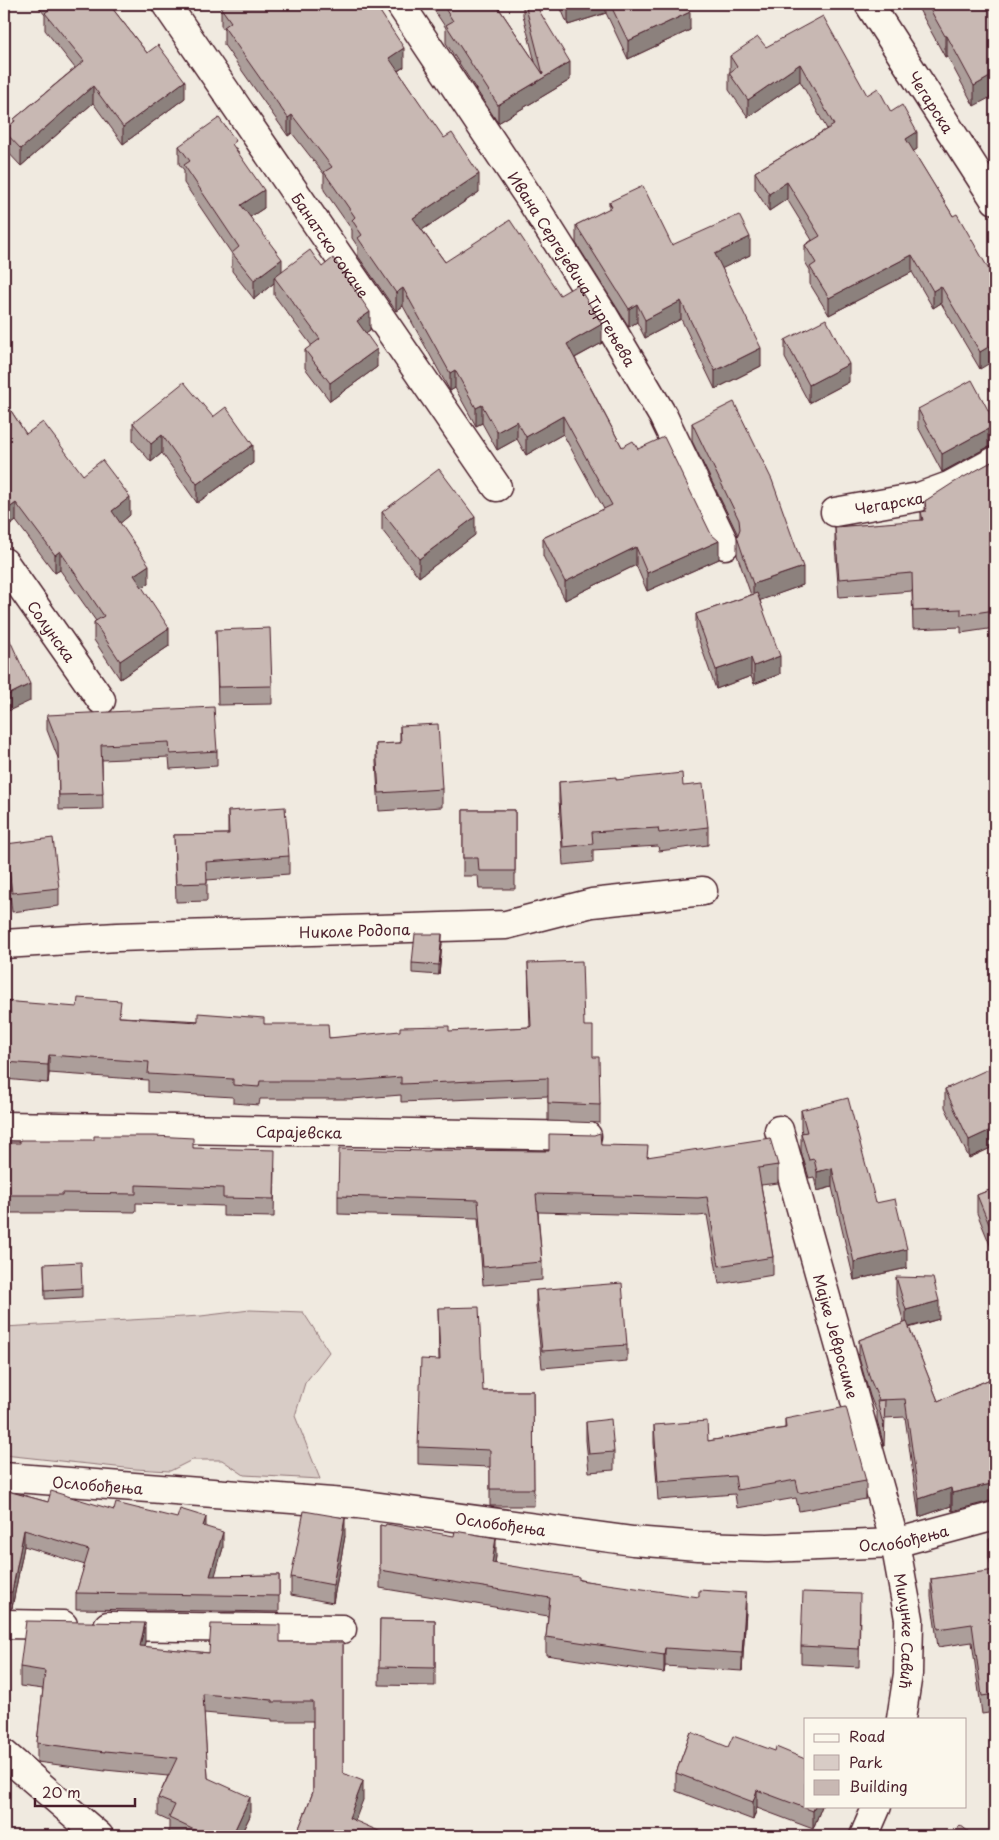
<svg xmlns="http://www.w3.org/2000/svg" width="999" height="1840" viewBox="0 0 999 1840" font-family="'Playpen Sans',sans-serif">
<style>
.green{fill:#d8ccc6;stroke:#917678}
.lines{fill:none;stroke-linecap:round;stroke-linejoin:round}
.minor-casing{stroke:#4a1f2b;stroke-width:31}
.minor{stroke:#fbf7ec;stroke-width:28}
.wall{fill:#ac9e9a;stroke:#4a1f2b}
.shaded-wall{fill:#8c817d;stroke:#4a1f2b}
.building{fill:#c8b8b3;stroke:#4a1f2b}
.labels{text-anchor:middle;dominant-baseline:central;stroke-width:4;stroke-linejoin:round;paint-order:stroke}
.street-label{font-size:15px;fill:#4a1f2b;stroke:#fbf7ec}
</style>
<rect width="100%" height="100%" fill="#f0eae0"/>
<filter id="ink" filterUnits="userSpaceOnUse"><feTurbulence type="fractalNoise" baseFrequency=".02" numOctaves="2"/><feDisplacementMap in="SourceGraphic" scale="10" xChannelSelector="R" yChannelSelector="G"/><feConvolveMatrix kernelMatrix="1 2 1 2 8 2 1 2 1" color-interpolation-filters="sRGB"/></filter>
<g filter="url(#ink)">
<polygon class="green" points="250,1310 303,1312 329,1352 305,1383 295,1416 320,1479 244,1475 222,1460 192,1460 170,1471 135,1469 4,1455 4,1327 201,1316"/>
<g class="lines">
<g class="minor-casing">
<g id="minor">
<path id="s1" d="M166,4L497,487"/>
<path id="s2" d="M400,4L530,199L604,316L663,416L725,545"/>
<path id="s3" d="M869,4L995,200"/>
<path id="s4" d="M835,512L919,497L949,486L995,461"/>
<path id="s5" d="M4,562L101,700"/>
<path id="s6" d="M4,944L117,937L506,925L592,903L703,891"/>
<path id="s7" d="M4,1126L587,1136"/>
<path id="s8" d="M779,1130L895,1543L909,1619L908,1674L901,1719"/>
<path id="s9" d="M4,1477L358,1504L633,1541L698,1546L768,1548L895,1543L995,1516"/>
<polyline points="4,1624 63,1625"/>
<polyline points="108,1626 342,1629"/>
<polyline points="4,1754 99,1836"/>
<polyline points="864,1836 877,1806"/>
</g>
</g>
<use href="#minor" class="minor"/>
</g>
<g class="wall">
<polygon points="36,4 109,4 147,53 185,98 123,144 93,103 21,166 4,148 4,131 14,122 14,119 75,68 45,30 45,15"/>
<polygon points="430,4 496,4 535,62 523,15 523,4 535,4 570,80 498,123 446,43 446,28"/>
<polygon points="559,4 685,4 690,30 628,59 606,13 568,25"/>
<polygon points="916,4 995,4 974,106 947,56 945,57"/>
<polygon points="221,8 404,67 398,71 479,192 422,230 445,262 560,295 602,343 575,358 622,447 638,449 719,559 647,591 636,565 565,600 543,556 543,538 604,509 563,434 526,455 517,439 497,450 482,423 476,426 455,388 450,391 403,306 396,311 358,256 358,247 352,238 352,230 324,190 324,174 292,133 288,136 224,45 224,30 221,26"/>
<polygon points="766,47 867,95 891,112 917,149 913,151 953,216 992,275 980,369 941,303 933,308 912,272 829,315 810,284 810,270 805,262 805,245 812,240 787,199 769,211 755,189 755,172 827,129 800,81 748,117 729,90 729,73 730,71 730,56"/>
<polygon points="179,146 236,148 264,208 250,217 282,271 370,330 365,333 377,367 330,401 305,368 305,350 312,346 274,295 274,283 254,299 232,271 232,254 184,183 184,170 179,164"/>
<polygon points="609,202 672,245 750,255 722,268 761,366 715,389 681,319 645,338 637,322 629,327 576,243 576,225 609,209"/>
<polygon points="785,340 849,382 809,403 785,358"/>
<polygon points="4,400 26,434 83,475 130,515 120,523 149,583 142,587 169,646 120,679 94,640 94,622 96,621 60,570 55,573 16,521 8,527 4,522"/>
<polygon points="918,409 995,423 995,446 988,447 942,472 918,427"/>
<polygon points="213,417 253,463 197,503 162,453 151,462 133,441 133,423"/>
<polygon points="692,423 803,585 760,600 780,674 754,684 751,676 716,689 696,632 696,614 751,595 737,555 737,537 738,535 692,441"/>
<polygon points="995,460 995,628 961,633 961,627 913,629 912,591 839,597 835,545 835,527 921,521 921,512 925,511 925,501"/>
<polygon points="382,512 475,535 419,577 382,530"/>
<polygon points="216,630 272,686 272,704 218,705"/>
<polygon points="995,664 995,696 991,683 991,665"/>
<polygon points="47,715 217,751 217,766 170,769 169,757 102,760 103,809 59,810 58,758 47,730"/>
<polygon points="400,726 442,789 442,807 379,811 376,762 376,744 400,743"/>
<polygon points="616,780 683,786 708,827 708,845 659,851 658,846 593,850 593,862 563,865 559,800 559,782"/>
<polygon points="463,810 515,810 515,889 479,889 478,876 463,876"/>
<polygon points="228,811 289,856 289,874 207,880 207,901 176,902 174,835 228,834"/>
<polygon points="6,844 59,888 59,906 12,912 6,863"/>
<polygon points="442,944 439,975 412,973 412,963"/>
<polygon points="528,963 584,1026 593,1057 600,1105 600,1123 548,1121 548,1096 401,1102 401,1095 352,1099 260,1099 259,1105 233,1103 233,1097 148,1092 148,1080 49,1073 48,1083 4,1079 4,1001 121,1017 264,1024 329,1038 530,1027"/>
<polygon points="995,1072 995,1146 969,1158 945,1107 945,1089"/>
<polygon points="801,1110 876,1203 907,1268 854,1280 832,1187 817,1191 814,1177 809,1178 801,1151 801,1133 802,1133 801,1128"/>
<polygon points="4,1143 193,1148 275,1168 274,1217 223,1216 223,1206 136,1203 136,1212 62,1211 62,1213 4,1213"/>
<polygon points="601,1145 648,1157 778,1165 778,1183 761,1185 773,1257 773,1275 719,1284 707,1215 698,1216 538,1212 542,1262 542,1280 483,1285 478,1218 338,1214 338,1196 429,1151 549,1151"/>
<polygon points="995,1188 993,1252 977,1213 977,1195"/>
<polygon points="44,1264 82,1288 82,1297 45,1299"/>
<polygon points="896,1277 939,1319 909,1328 938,1401 995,1377 952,1511 951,1506 919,1517 905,1417 885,1418 884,1446 877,1420 877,1413 870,1396 859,1358 859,1340 904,1323 896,1295"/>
<polygon points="536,1290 627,1345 627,1361 542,1368 536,1306"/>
<polygon points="438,1308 483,1391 533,1391 534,1506 490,1506 490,1467 418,1464 418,1447 439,1360"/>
<polygon points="785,1419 866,1481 866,1499 799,1511 796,1498 737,1508 735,1494 658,1500 654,1443 654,1425 708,1441 785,1428"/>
<polygon points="586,1422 614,1452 614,1470 589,1472 586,1440"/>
<polygon points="4,1490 48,1502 114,1510 206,1527 223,1548 214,1576 279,1575 279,1612 76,1609 76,1593 85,1565 24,1546 12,1608 4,1610"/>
<polygon points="380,1525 496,1556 495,1564 746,1611 742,1671 665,1666 664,1673 546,1655 546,1637 548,1616 380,1588"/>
<polygon points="345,1536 333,1603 291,1595 291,1577"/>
<polygon points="995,1538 995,1712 982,1714 972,1642 938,1647 931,1597 931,1579 992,1571 989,1557 989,1539"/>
<polygon points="860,1612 859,1667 801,1664 801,1646"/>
<polygon points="380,1619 435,1620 435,1686 379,1685"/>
<polygon points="145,1642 144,1647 209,1653 280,1642 343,1642 343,1773 363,1800 296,1836 313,1792 313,1721 272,1721 272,1719 204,1713 208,1778 250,1816 240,1836 169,1836 169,1821 158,1816 158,1798 168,1776 105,1770 105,1771 37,1762 37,1743 43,1689 20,1686 20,1667"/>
<polygon points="691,1732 822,1806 813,1829 757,1808 753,1820 676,1791 676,1773"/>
</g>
<g class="shaded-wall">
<polygon points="582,4 606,4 606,13 568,25 568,8"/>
<polygon points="907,4 915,4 907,8"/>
<polygon points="690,12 690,30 628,59 628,41"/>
<polygon points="945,36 947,36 947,56 945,57"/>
<polygon points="404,48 404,67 389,76 389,58"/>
<polygon points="570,62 570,80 498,123 498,105"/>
<polygon points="800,64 800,81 748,117 748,100"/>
<polygon points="995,74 995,95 974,106 974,86"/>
<polygon points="185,81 185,98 123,144 123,127"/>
<polygon points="93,86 93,103 21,166 21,149"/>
<polygon points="292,115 292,133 288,136 288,118"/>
<polygon points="917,132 917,149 906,156 906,139"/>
<polygon points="479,174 479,192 413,236 413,218"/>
<polygon points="787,182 787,199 769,211 769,194"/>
<polygon points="264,190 264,208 241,223 241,205"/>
<polygon points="750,237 750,255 715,272 715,254"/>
<polygon points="912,255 912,272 829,315 829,298"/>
<polygon points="282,259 282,277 274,277 274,283 254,299 254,280"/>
<polygon points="941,286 941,303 933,308 933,291"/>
<polygon points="403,288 403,306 396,311 396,293"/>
<polygon points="681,301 681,319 645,338 645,320"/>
<polygon points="637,304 637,322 629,327 629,309"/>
<polygon points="370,312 370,330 357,339 357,321"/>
<polygon points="602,324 602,343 567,362 567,344"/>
<polygon points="995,343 995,360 980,369 980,352"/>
<polygon points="761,348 761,366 715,389 715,371"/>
<polygon points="377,349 377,367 330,401 330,383"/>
<polygon points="849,364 849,382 809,403 809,385"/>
<polygon points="455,370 455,388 450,391 450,373"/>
<polygon points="482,405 482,423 476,426 476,408"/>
<polygon points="563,416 563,434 526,455 526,437"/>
<polygon points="517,421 517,439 497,450 497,432"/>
<polygon points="988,429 988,447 942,472 942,454"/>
<polygon points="162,435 162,453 151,462 151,444"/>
<polygon points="253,445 253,463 197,503 197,484"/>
<polygon points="130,497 130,515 112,530 112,511"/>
<polygon points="16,503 16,521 8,527 8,509"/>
<polygon points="475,517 475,535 419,577 419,559"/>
<polygon points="719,541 719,559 647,591 647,573"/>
<polygon points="636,547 636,565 565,600 565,582"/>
<polygon points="60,551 60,570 55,573 55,555"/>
<polygon points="149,565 149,583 134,593 134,575"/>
<polygon points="803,567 803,585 753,603 753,584"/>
<polygon points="169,628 169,646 120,679 120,661"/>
<polygon points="780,656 780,674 754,684 754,666"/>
<polygon points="751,658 751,676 716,689 716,670"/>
<polygon points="30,684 30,701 4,713 4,697"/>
<polygon points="442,934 442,944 439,975 439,965"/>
<polygon points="49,1055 49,1073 48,1083 48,1065"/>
<polygon points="995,1128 995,1146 969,1158 969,1140"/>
<polygon points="832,1168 832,1187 817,1191 817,1172"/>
<polygon points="995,1233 995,1251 993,1252 993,1234"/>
<polygon points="907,1249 907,1268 854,1280 854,1262"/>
<polygon points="939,1301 939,1319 906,1328 906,1310"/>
<polygon points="995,1483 995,1500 952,1511 952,1493"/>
<polygon points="951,1488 951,1506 919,1517 919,1499"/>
<polygon points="206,1517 206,1533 203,1526"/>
<polygon points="345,1518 345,1536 333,1603 333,1585"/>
<polygon points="24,1530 24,1546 12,1608 12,1592"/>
<polygon points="223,1532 223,1548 210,1593 210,1576"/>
<polygon points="496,1538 496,1556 492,1582 492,1563"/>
<polygon points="746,1593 746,1611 742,1671 742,1653"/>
<polygon points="5,1623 5,1640 4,1649 4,1632"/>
<polygon points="145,1623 145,1642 140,1665 140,1646"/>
<polygon points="665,1648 665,1666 664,1673 664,1655"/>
<polygon points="363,1781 363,1800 349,1836 349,1818"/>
<polygon points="757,1790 757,1808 753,1820 753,1802"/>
<polygon points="250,1797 250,1816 240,1836 232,1836"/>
<polygon points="815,1806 822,1806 813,1829 813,1811"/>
</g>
<g class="building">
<polygon points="50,4 109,4 147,53 158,45 185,81 123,127 93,86 21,149 4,131 15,121 14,119 84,61 45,13 52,7"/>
<polygon points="227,4 375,4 404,48 389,58 444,138 452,133 479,174 413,218 445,262 510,220 560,295 577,285 602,324 567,344 622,447 633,441 638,449 664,437 711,534 719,541 647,573 636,547 565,582 543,538 612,505 563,416 526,437 517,421 497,432 482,405 476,408 455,370 450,373 403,288 396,293 358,238 362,235 352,220 355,217 324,172 332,167 292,115 288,118 224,27 231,22 221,8"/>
<polygon points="442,4 496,4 543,74 525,4 535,4 570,62 498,105 446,25 453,21"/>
<polygon points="566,4 582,4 568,8"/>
<polygon points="610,4 685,4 690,12 628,41"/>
<polygon points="927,4 995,4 995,74 974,86 947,36 945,36"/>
<polygon points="823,16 867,95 878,88 891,112 902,105 917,132 906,139 953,216 957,214 992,275 995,273 995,343 980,352 941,286 933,291 912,255 829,298 810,267 816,263 805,245 820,236 787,182 769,194 755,172 834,125 800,64 748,100 729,73 737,67 730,56 758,37 766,47"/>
<polygon points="219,118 236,141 232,144 264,190 241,205 282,259 254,280 232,253 239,247 184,165 190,161 179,146"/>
<polygon points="643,186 672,245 739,215 750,237 715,254 761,348 715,371 681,301 645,320 637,304 629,309 576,225 612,207 609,202"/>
<polygon points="310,250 322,267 333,258 370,312 357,321 377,349 330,383 305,350 320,339 274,277"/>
<polygon points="826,319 849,364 809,385 785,340"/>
<polygon points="972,380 995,423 995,428 988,429 942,454 918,409"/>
<polygon points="184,382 213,417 226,407 253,445 197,484 162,435 151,444 133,423"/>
<polygon points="4,400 26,434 43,422 83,475 102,460 130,497 112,511 149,565 134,575 169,628 120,661 94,622 104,616 60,551 55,555 16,503 8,509 4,504"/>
<polygon points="734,402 772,480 803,567 753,584 737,537 740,529 739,520 692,423"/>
<polygon points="995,460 995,610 961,615 961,609 913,611 912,573 839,579 835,527 923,520 921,512 926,511 925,501 953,483"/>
<polygon points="439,469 475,517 419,559 382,512"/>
<polygon points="757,593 780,656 754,666 751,658 716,670 696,614"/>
<polygon points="270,628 272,686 218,687 216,630"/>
<polygon points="7,634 30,684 4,697 4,636"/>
<polygon points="995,664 995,678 991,665"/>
<polygon points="214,707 217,751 170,754 169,742 101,745 103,794 59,795 58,743 47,715"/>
<polygon points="438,724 442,789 379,793 376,744 401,743 400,726"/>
<polygon points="682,773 683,786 703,784 708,827 659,833 658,828 592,832 593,844 563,847 559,782 616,777 616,780"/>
<polygon points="285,807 289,856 206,862 207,883 176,884 174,835 229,834 228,811"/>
<polygon points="463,810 515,810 515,871 479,871 478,858 463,858"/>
<polygon points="53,838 59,888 12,893 6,844"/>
<polygon points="415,934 442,934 439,965 412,963"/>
<polygon points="582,961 584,1026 593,1026 593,1057 599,1057 600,1105 548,1103 548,1078 401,1084 401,1077 352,1081 260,1081 259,1087 233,1085 233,1079 148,1074 149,1062 49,1055 48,1065 4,1062 4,1001 77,1007 78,998 121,1001 119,1017 198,1022 198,1013 264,1018 264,1024 328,1024 329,1038 400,1031 400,1027 449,1026 449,1031 530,1027 531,1026 528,963"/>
<polygon points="993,1067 995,1072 995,1128 969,1140 945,1089"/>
<polygon points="848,1098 876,1203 895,1199 907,1249 854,1262 832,1168 817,1172 814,1159 809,1160 801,1133 807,1132 801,1110"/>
<polygon points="600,1133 601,1145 648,1146 647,1157 770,1138 778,1165 758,1168 773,1257 719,1266 707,1197 698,1198 536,1194 542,1262 483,1267 478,1200 338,1196 339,1149 429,1151 429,1150 549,1151 549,1134 594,1135"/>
<polygon points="94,1136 154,1136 193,1138 193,1148 275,1150 274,1199 223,1198 223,1188 136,1185 136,1194 62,1193 62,1195 4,1195 4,1143 20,1143 20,1140 94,1140"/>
<polygon points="995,1188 995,1233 993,1234 977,1195"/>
<polygon points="81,1262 82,1288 45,1290 44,1264"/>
<polygon points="896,1277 933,1278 939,1301 906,1310"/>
<polygon points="622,1283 627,1345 542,1351 536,1290"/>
<polygon points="479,1307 483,1391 533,1391 534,1489 490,1489 490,1450 418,1447 421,1359 440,1360 438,1308"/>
<polygon points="907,1322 938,1401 995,1377 995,1483 952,1493 951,1488 919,1499 905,1399 879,1400 870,1379 859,1340"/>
<polygon points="885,1400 884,1428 877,1401"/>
<polygon points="846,1407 866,1481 799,1493 796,1480 737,1490 735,1476 658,1482 654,1425 707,1421 708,1441 786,1428 785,1419"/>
<polygon points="611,1419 614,1452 589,1454 586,1422"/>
<polygon points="4,1490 48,1502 51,1491 114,1510 116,1503 177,1518 180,1509 206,1517 203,1526 223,1532 210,1576 279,1575 279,1596 76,1593 89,1550 24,1530 12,1592 4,1593"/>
<polygon points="304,1511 345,1518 333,1585 291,1577"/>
<polygon points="386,1524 454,1536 455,1531 496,1538 492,1563 579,1577 579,1580 699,1597 699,1590 746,1593 742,1653 665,1648 664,1655 546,1637 550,1598 380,1570 380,1525 385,1526"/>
<polygon points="995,1538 995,1568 989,1539"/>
<polygon points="995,1570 995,1694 982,1696 972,1624 938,1629 931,1579"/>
<polygon points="803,1592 860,1594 859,1649 801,1646"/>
<polygon points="380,1619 435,1620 435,1668 379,1667"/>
<polygon points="26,1621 145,1623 140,1646 209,1653 211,1624 280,1625 280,1642 343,1642 343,1773 363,1781 349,1818 390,1836 296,1836 313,1792 313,1702 272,1702 272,1700 203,1694 208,1778 250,1797 232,1836 207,1836 169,1818 175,1805 158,1798 177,1758 105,1751 105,1752 37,1743 45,1671 20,1667"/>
<polygon points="4,1623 5,1623 4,1632"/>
<polygon points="691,1732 728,1747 733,1736 775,1751 776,1747 805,1759 805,1806 815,1806 813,1811 757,1790 753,1802 676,1773"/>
<polygon points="960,1825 974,1836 951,1836"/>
</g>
</g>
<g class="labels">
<g class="street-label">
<text stroke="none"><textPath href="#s3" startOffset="116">Чегарска</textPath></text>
<text stroke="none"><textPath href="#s1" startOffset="292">Банатско сокаче</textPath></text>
<text stroke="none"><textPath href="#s2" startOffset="316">Ивана Сергејевича Тургењева</textPath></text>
<text stroke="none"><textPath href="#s4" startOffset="55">Чегарска</textPath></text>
<text stroke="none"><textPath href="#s5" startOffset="84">Солунска</textPath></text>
<text stroke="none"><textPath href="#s6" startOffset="351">Николе Родопа</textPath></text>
<text stroke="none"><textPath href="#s7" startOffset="295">Сарајевска</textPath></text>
<text stroke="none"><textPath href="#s8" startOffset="214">Мајке Јевросиме</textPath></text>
<text stroke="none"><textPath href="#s9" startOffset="94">Ослобођења</textPath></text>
<text stroke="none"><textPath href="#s9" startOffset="499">Ослобођења</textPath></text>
<text stroke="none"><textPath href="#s9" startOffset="904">Ослобођења</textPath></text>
<text stroke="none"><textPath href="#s8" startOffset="518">Милунке Савић</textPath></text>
</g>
</g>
<rect width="999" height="1840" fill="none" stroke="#fbf7ec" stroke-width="20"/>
<rect x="10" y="10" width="979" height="1820" fill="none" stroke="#4a1f2b" stroke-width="2" filter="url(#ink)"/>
<rect x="804" y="1718" width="162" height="90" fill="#fbf7ec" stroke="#b4a19f"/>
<rect x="814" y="1734" width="25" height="8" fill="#fbf7ec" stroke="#b4a19f"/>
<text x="849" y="1742" font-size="15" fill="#4a1f2b">Road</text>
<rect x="814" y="1755" width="25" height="15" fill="#d8ccc6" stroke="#b4a19f"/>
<text x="849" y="1768" font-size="15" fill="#4a1f2b">Park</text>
<rect x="814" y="1780" width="25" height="15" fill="#c8b8b3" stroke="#b4a19f"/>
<text x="849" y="1792" font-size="15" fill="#4a1f2b">Building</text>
<path d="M35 1798v8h100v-8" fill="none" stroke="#4a1f2b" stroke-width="2.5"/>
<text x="42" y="1798" font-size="15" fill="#4a1f2b" stroke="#fbf7ec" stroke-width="4" paint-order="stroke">20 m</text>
</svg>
